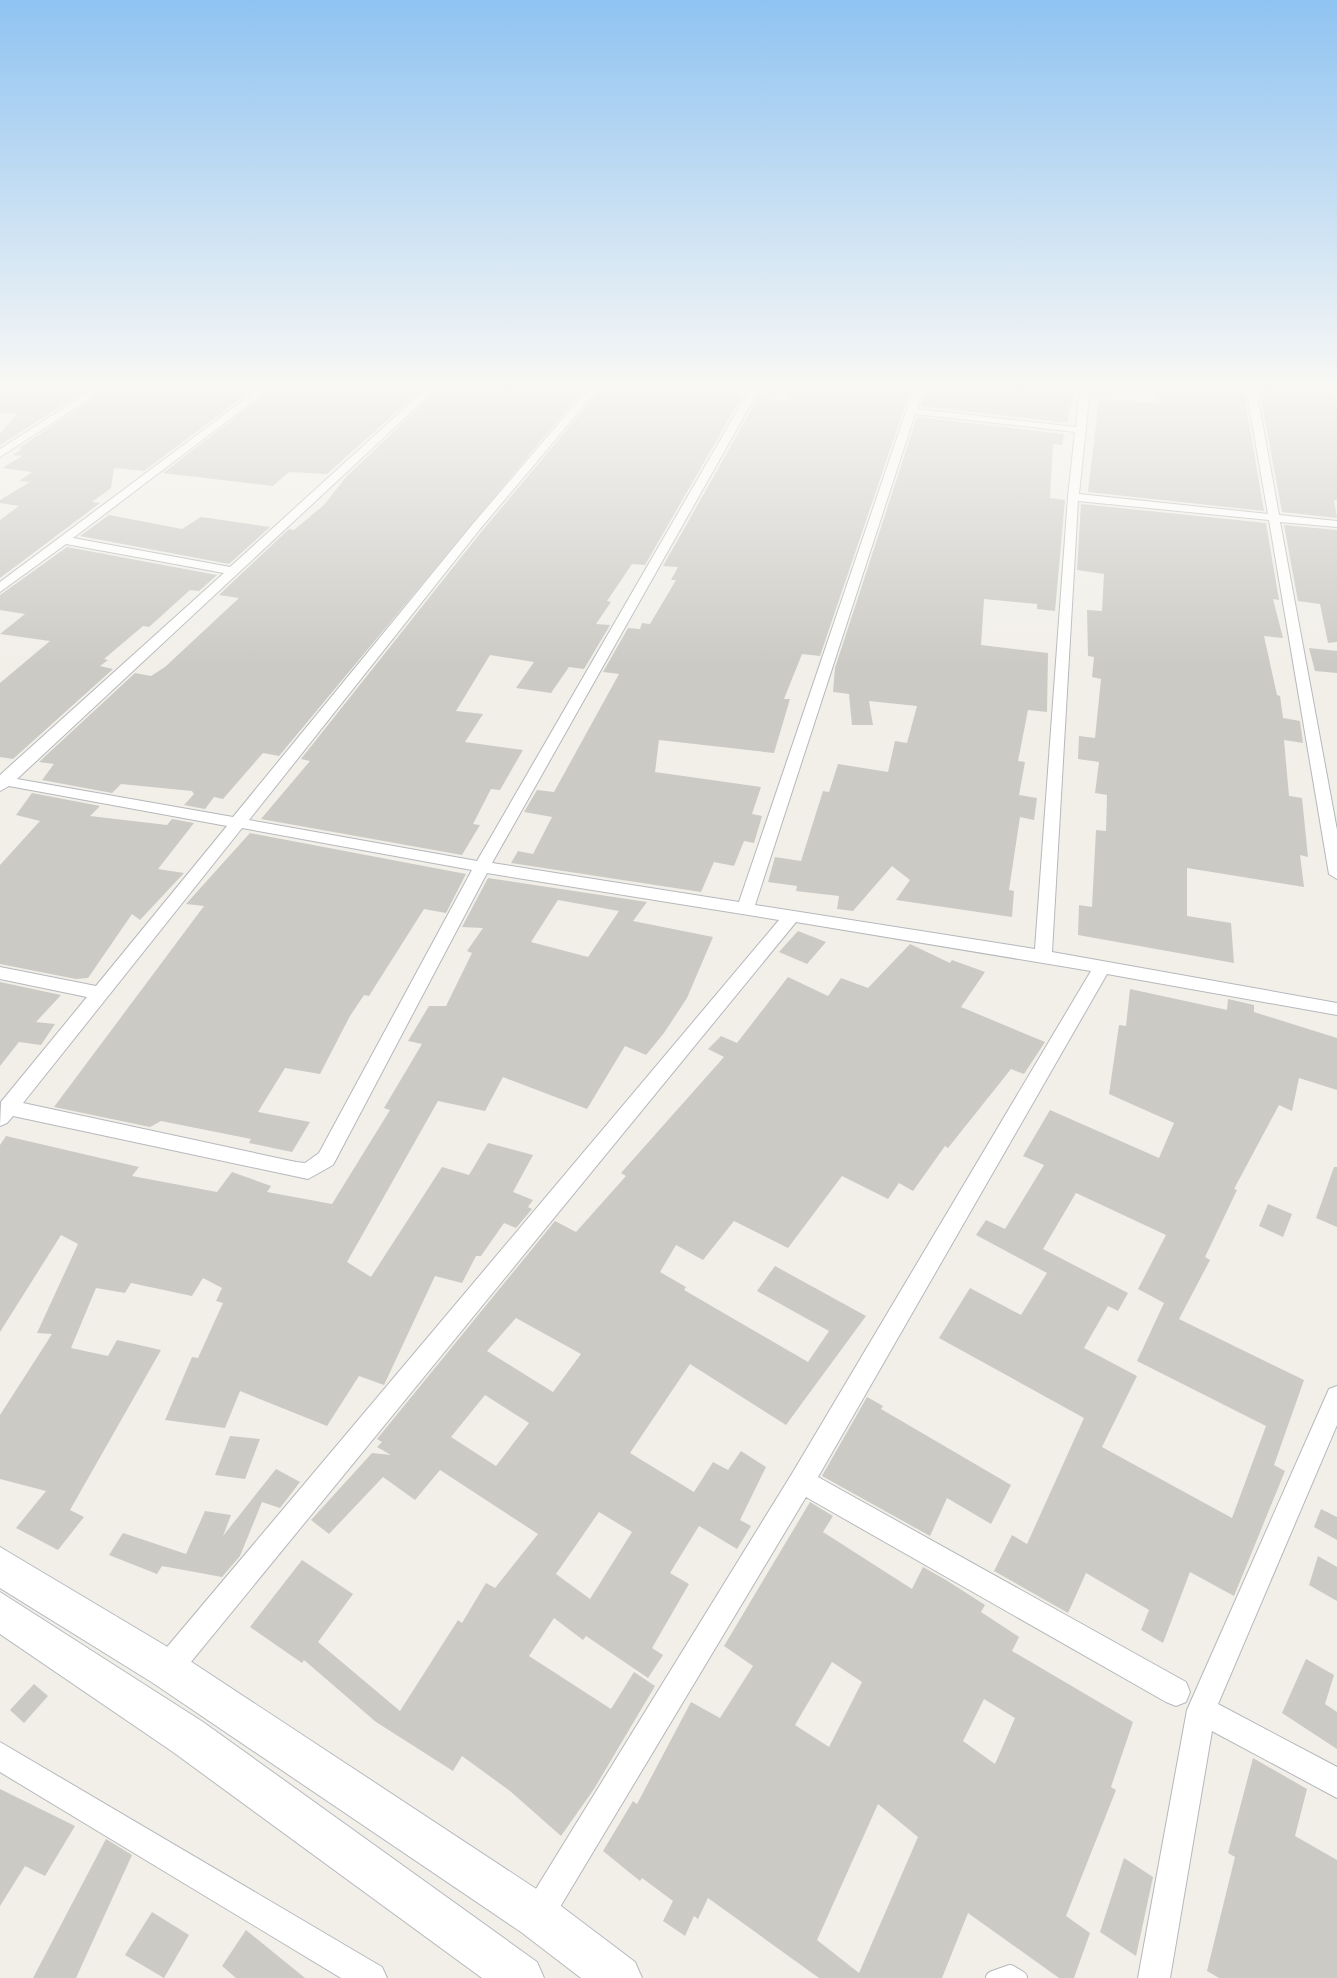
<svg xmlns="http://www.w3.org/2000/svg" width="1337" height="1978" viewBox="0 0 1337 1978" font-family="'Alegreya Sans',sans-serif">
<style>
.building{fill:#cccac5;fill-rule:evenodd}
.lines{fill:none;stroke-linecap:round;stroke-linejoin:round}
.service-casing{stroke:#b5b8bc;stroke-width:16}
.minor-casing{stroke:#b5b8bc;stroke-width:2}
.secondary-casing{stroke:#b6babf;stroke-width:2}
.service{stroke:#fff;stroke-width:14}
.minor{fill:#fff;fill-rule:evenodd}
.secondary{fill:#fff;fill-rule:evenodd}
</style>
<rect width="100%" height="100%" fill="#f1efe8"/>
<g class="building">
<polygon points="0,388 90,388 0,445 0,434 17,413 0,414"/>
<polygon points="109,388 255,388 144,471 114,468 111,488 92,502 100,503 0,578 0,520 19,506 0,503 0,500 30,482 19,481 32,472 2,468 22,456 13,455 22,449 19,448"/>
<polygon points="274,388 401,388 421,390 327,474 289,472 273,486 163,473"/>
<polygon points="440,388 585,388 279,756 263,753 223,799 214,797 205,809 184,805 194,794 192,791 121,784 112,793 42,780 54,764 39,762 135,673 151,676 165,667 239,598 219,595 289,529 294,530 324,505 347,476"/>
<polygon points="602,388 650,392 653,388 690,388 727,391 742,396 645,565 632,564 607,601 611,602 596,624 610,625 584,669 569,667 551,693 516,688 534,662 490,655 456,711 483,714 465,742 523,750 500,790 491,789 473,824 480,825 462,855 261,819 310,761 301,759 482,531"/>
<polygon points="788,388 911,388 820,656 802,654 784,699 790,699 774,753 659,740 655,772 761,787 752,814 762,816 754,843 744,841 734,866 714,862 701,892 511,863 518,851 533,854 552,817 524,812 537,790 554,792 619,674 603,672 628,628 640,629 642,623 650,624 676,580 671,580 678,567 663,566 758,398 787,401"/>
<polygon points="960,388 1075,388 1067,423 921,406 927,389 959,392"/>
<polygon points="1156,388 1205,388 1244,394 1264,511 1088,492 1099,399 1158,403"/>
<polygon points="1259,388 1331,388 1337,403 1337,500 1334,500 1337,518 1282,512"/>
<polygon points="917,417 1064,434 1062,445 1053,444 1050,498 1065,500 1055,611 1037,609 1037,604 984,599 981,645 1048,653 1047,712 1028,710 1018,761 1025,762 1019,795 1037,798 1034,820 1020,817 1009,890 1014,891 1012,917 896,900 910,880 892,866 853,911 837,909 839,896 796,891 797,886 768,882 775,857 801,861 823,791 829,792 838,764 888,772 895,741 907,743 917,706 869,701 873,725 852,725 849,694 833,692 835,668"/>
<polygon points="1081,504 1266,523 1279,600 1273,599 1283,638 1264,636 1277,695 1280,696 1283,718 1300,721 1303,743 1284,740 1289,796 1302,798 1308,857 1300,855 1304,887 1187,868 1187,916 1231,923 1234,963 1078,935 1079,905 1092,907 1096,830 1106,831 1107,795 1095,793 1099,762 1078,759 1079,736 1095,738 1101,679 1092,677 1094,657 1088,656 1087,610 1102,611 1104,574 1077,570"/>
<polygon points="109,515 182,529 201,517 270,527 229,564 80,536"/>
<polygon points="1284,525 1337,530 1337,642 1328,643 1320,604 1298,601"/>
<polygon points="67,547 217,575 199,591 190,590 149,627 143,626 104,659 108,660 100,666 113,669 13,759 0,757 0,683 50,641 0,634 25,614 0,610 0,595"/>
<polygon points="1309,648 1337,651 1337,673 1315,671"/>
<polygon points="32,793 100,806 90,816 167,825 172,819 194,823 158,869 184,873 140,920 132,914 88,978 76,979 0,964 0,865 40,821 16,815"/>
<polygon points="250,833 466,874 446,913 424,909 369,996 364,995 350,1016 320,1074 285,1068 258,1112 310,1122 292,1152 249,1143 251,1139 161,1121 150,1127 54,1107 204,906 186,904"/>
<path d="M488,878L647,902L633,921L713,937L687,998L664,1033L646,1055L625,1046L587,1109L503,1077L485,1111L438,1101L347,1262L371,1277L442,1167L469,1175L488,1143L533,1155L513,1192L533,1200L528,1207L532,1209L516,1228L504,1223L481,1256H476L462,1283L435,1276L384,1385L359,1376L327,1426L240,1391L225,1428L165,1420L192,1357L198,1358L223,1303L216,1301L222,1288L203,1278L192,1296L131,1283L125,1293L96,1288L71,1348L108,1356L117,1340L161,1350L70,1510L84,1517L58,1550L16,1528L46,1491L0,1479V1415L52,1334L37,1333L78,1244L61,1235L0,1332V1145L6,1136L139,1167L132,1176L217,1192L232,1172L271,1186L267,1192L332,1204L390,1110L384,1108L422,1044L408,1041L429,1006H446L472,953L467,951L483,928L462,927ZM558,900L619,911L588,957L531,942Z"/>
<polygon points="798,931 826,942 807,964 779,952"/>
<path d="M910,944L950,963L952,960L985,972L961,1007L1045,1042L1024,1074L1011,1069L948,1148L945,1146L913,1191L899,1183L888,1199L842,1176L788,1248L734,1221L703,1260L676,1245L660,1272L686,1287L684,1290L808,1362L829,1331L757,1291L775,1266L866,1316L786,1425L690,1364L630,1453L694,1492L713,1462L728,1470L741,1451L766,1467L740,1520L751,1526L737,1549L699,1526L670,1573L689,1584L652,1648L663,1655L648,1678L586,1636L583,1640L554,1618L529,1656L611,1709L634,1672L655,1686L594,1789L561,1836L510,1791L462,1756L453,1771L376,1722L304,1660L302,1663L250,1627L302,1560L353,1594L318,1642L400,1711L458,1620L462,1623L486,1583L495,1588L538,1534L440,1470L415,1500L383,1477L329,1534L311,1520L372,1453L391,1455L377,1447L382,1442L377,1439L555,1221L576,1232L626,1176L621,1173L724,1057L708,1049L721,1036L737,1043L788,977L828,996L841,978L868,988ZM516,1318L581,1354L553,1392L487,1351ZM485,1395L529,1423L496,1466L451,1437ZM599,1512L632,1532L590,1599L556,1574Z"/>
<polygon points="0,982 61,995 36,1022 55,1024 41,1045 19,1042 0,1066"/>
<path d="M1130,989L1227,1010L1228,999L1254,1005V1012L1337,1038V1090L1299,1078L1292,1111L1279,1105L1234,1189L1237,1190L1205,1257L1210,1260L1179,1319L1304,1380L1274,1465L1285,1471L1234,1596L1190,1572L1163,1643L1141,1630L1149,1610L1086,1573L1068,1613L994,1571L1012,1535L1027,1544L1084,1418L939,1338L970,1288L1021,1315L1047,1273L976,1235L986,1220L1005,1229L1044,1165L1023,1156L1050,1110L1159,1158L1174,1123L1109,1094L1119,1025L1126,1026ZM1076,1193L1166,1235L1138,1289L1164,1303L1137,1361L1266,1426L1232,1518L1102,1447L1137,1376L1084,1348L1108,1306L1118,1311L1128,1293L1043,1249Z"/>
<polygon points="1334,1167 1337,1167 1337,1227 1316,1218"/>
<polygon points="1268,1204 1292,1214 1283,1237 1259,1226"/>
<polygon points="867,1397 883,1406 881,1409 1011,1485 991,1524 947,1498 930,1536 822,1476"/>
<polygon points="230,1436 260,1439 245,1479 215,1475"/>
<polygon points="276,1469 300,1482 280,1508 262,1502 240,1556 222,1577 162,1566 157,1574 109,1555 123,1533 186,1554 205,1511 231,1515 223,1536"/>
<path d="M810,1502L833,1516L823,1532L912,1589L923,1567L946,1580L985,1605L981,1612L1019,1637L1012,1651L1133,1722L1111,1787L1116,1790L1066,1916L1090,1933L1074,1978H1059L968,1913L942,1978H819L708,1898L698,1919L694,1916L685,1936L663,1921L673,1901L642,1878L640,1881L603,1851L633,1801L637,1804L691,1702L720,1718L753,1666L724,1646ZM832,1662L862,1682L829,1747L795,1725ZM984,1699L1015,1718L995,1764L963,1741ZM878,1804L918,1837L859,1973L817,1940Z"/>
<polygon points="1321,1509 1337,1517 1337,1540 1314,1527"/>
<polygon points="1318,1556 1337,1567 1337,1601 1309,1585"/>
<polygon points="1306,1659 1334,1675 1325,1704 1337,1712 1337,1749 1282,1713"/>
<polygon points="34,1684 48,1696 24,1723 10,1710"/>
<polygon points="1253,1758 1307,1789 1295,1836 1337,1860 1337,1978 1219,1978 1207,1971 1235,1857 1228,1853"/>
<polygon points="0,1789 75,1826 45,1876 25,1866 0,1906"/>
<polygon points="106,1839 132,1855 76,1978 33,1978"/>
<polygon points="1124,1858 1153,1877 1136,1956 1100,1932"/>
<polygon points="152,1912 189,1935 164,1978 125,1955"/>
<polygon points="246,1930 305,1978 236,1978 222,1966"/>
</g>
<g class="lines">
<g class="service-casing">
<polyline id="service" points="993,1978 1010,1972 1020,1978"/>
</g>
<g class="minor-casing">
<g id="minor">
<polygon points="95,388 106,388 0,457 0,449"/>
<path d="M260,388H271L73,538L230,567L427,388H437L17,779L233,817L472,525L589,388H599L480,529L249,820L477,861L748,392L728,388H760L492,863L739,902L914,388H924L917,409L1076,427L1080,388H1090L1079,494L1268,514L1246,388H1256L1279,515L1337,521V527L1280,522L1337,830V879L1329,874L1269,520L1078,501L1052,952L1337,1003V1015L1107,974L818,1477L1186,1682L1190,1692L1186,1702L1176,1706L1166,1702L806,1497L548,1927L537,1932L526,1927L521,1916L526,1905L793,1472L1091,971L796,922L177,1679L167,1683L157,1679L153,1669L157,1659L779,920L487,873L333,1165L308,1179L13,1116L7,1123L0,1126L1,1102L87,997L0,979V967L96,986L227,826L9,786L0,791V775L224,573L66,544L0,592V582ZM915,414L1075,432L1068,497L1035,949L755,905ZM242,828L472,870L319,1153L305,1163L296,1162L23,1103Z"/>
<polygon points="1337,1386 1337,1425 1218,1704 1337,1767 1337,1798 1212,1731 1170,1978 1138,1978 1187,1710 1329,1389"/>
<polygon points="0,1742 382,1967 387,1978 341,1978 0,1772"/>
</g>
</g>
<g class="secondary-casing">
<g id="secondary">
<polygon points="0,1547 181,1655 553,1900 635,1962 642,1978 581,1978 521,1932 153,1683 0,1588"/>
<polygon points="0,1592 203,1722 537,1962 544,1978 482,1978 173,1752 0,1634"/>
</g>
</g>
<use href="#service" class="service"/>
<use href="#minor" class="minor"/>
<use href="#secondary" class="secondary"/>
</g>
<linearGradient id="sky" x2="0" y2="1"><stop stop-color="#8fc3f1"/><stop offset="0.58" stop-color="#f9f8f5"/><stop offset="1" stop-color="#f9f8f5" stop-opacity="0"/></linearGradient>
<rect width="1337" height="665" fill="url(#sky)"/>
</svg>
